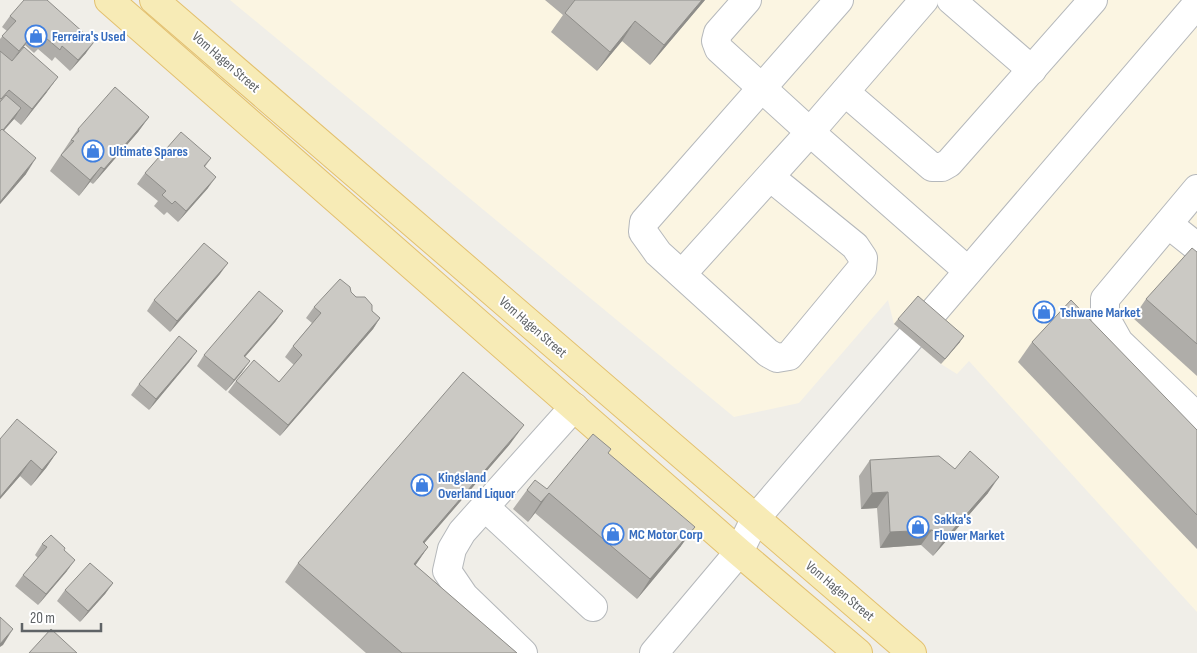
<svg xmlns="http://www.w3.org/2000/svg" width="1197" height="653" viewBox="0 0 1197 653" font-family="'Sofia Sans Condensed',sans-serif">
<style>
.commercial{fill:#fbf5e2}
.lines{fill:none;stroke-linecap:round;stroke-linejoin:round}
.minor-casing{stroke:#b5b8bb;stroke-width:30}
.major-casing{stroke:#e3c06e;stroke-width:30}
.minor{stroke:#fff;stroke-width:28}
.major{stroke:#f7ebb6;stroke-width:28}
.wall{fill:#afada9}
.shaded-wall{fill:#8e8d89}
.building{fill:#cbc9c4;stroke:#8e8d89}
.labels{text-anchor:middle;dominant-baseline:central;stroke-width:4;stroke-linejoin:round;paint-order:stroke}
.shop-label{font-size:14px;font-weight:bold;fill:#366cbe;stroke:#fff;text-anchor:start}
.street-label{font-size:14px;fill:#5f6366;stroke:#fff}
</style>
<rect width="100%" height="100%" fill="#f0eee8"/>
<polygon class="commercial" points="230,0 1197,0 1197,612 969,361 957,374 941,364 894,324 888,300 799,403 734,417"/>
<g class="lines">
<g class="minor-casing">
<g id="minor">
<polyline points="924,0 810,132 968,271"/>
<polyline points="951,0 1032,70"/>
<polyline points="845,92 932,167 942,167 949,163 1093,0"/>
<polyline points="770,177 855,246 863,258 862,268 789,356 777,358 768,353 658,253 643,232 644,222 839,0"/>
<polyline points="1197,189 1105,299 1105,317 1119,342 1197,417"/>
<polyline points="1168,224 1197,247"/>
<polyline points="682,274 810,132 719,49 716,41 718,33 747,0"/>
<polyline points="930,316 1197,4"/>
<polyline points="485,507 593,607"/>
<polyline points="523,653 464,596 447,571 452,549 462,532 574,407"/>
<polyline points="654,653 739,552 755,519 910,338"/>
</g>
</g>
<g class="major-casing">
<g id="major">
<polyline points="109,0 739,552 858,653"/>
<polyline points="154,0 912,653"/>
</g>
</g>
<use href="#minor" class="minor"/>
<use href="#major" class="major"/>
</g>
<g class="wall">
<polygon points="545,0 705,0 650,65 622,41 597,71 551,32 563,15"/>
<polygon points="10,16 86,53 70,71 55,57 52,61 38,49 34,53 25,45 12,61 47,92 21,125 14,119 4,130 26,174 0,204 0,39 7,31 2,27"/>
<polygon points="149,117 138,132 93,184 90,182 79,196 50,171 78,129"/>
<polygon points="211,158 205,167 208,188 178,222 167,212 164,215 154,206 158,201 137,184 145,173"/>
<polygon points="1197,252 1197,376 1133,318 1146,299"/>
<polygon points="220,274 170,332 147,311 154,300"/>
<polygon points="351,292 380,318 373,329 280,436 228,392 236,381 279,382 294,365 285,357 293,346 312,323 306,318 314,307"/>
<polygon points="283,311 275,322 245,357 242,372 226,391 197,366 204,355"/>
<polygon points="898,319 960,342 941,364 894,324"/>
<polygon points="1032,342 1197,430 1197,549 1018,362"/>
<polygon points="197,351 189,362 149,410 131,395 139,384"/>
<polygon points="0,439 57,452 46,468 31,486 20,476 0,499"/>
<polygon points="510,444 424,543 428,547 415,565 517,653 366,653 285,582 298,563"/>
<polygon points="611,449 608,453 681,546 637,599 535,513 528,522 513,509 527,490 547,489"/>
<polygon points="870,460 955,469 988,493 933,556 921,545 880,548 877,508 861,509 859,476"/>
<polygon points="42,544 64,550 67,571 38,605 15,586 23,575 38,558 35,555"/>
<polygon points="113,583 105,594 80,622 57,601 65,590"/>
</g>
<g class="shaded-wall">
<polygon points="702,0 705,0 650,65 664,45"/>
<polygon points="635,21 622,41 597,71 610,52"/>
<polygon points="33,34 25,45 11,62 19,51"/>
<polygon points="94,42 86,53 70,71 78,60"/>
<polygon points="58,77 47,92 21,125 32,109"/>
<polygon points="21,108 14,119 0,135 0,133"/>
<polygon points="149,117 138,132 93,184 104,169"/>
<polygon points="36,158 26,174 0,204 0,202"/>
<polygon points="101,167 90,182 79,196 90,180"/>
<polygon points="216,177 208,188 178,222 186,211"/>
<polygon points="228,263 220,274 170,332 177,321"/>
<polygon points="283,311 275,322 236,367 244,356"/>
<polygon points="380,318 373,329 280,436 288,425"/>
<polygon points="964,336 960,342 941,364 945,359"/>
<polygon points="197,351 189,362 149,410 156,399"/>
<polygon points="250,361 242,372 226,391 234,380"/>
<polygon points="524,425 510,444 409,561 423,542"/>
<polygon points="57,452 46,468 31,486 42,470"/>
<polygon points="31,460 20,476 0,499 0,497"/>
<polygon points="999,477 988,493 933,556 944,540"/>
<polygon points="888,492 877,508 861,509 872,493"/>
<polygon points="549,493 535,513 528,522 541,502"/>
<polygon points="695,527 681,546 637,599 650,579"/>
<polygon points="932,530 921,545 880,548 890,532"/>
<polygon points="428,547 415,566 414,564"/>
<polygon points="75,560 67,571 38,605 46,594"/>
<polygon points="113,583 105,594 80,622 88,611"/>
<polygon points="13,629 3,645 0,647 0,644"/>
</g>
<g class="building">
<polygon points="24,0 47,0 94,42 78,60 62,46 60,50 46,38 42,42 33,34 19,51 2,36 16,21 10,16"/>
<polygon points="575,0 702,0 664,45 635,21 610,52 565,13"/>
<polygon points="24,47 58,77 32,109 9,90 1,99 0,98 0,51 12,61"/>
<polygon points="115,87 149,117 104,169 101,167 90,180 61,155 74,141 71,140 79,131 78,129"/>
<polygon points="6,95 21,108 3,130 2,129 0,131 0,102"/>
<polygon points="2,129 36,158 0,202 0,131"/>
<polygon points="181,132 211,158 204,166 216,177 186,211 175,201 172,204 162,195 166,191 145,173"/>
<polygon points="204,243 228,263 177,321 154,300"/>
<polygon points="1192,248 1197,252 1197,344 1146,299"/>
<polygon points="340,279 350,287 351,292 356,297 365,297 372,305 372,311 380,318 288,425 236,381 254,360 279,382 302,355 293,346 321,313 314,307"/>
<polygon points="259,291 283,311 244,356 250,361 234,380 204,355"/>
<polygon points="918,296 964,336 945,359 898,319"/>
<polygon points="1071,300 1197,430 1197,515 1032,342"/>
<polygon points="179,336 197,351 156,399 139,384"/>
<polygon points="463,372 524,425 423,542 428,547 414,564 517,653 402,653 298,563"/>
<polygon points="17,419 57,452 42,470 31,460 0,497 0,439"/>
<polygon points="593,434 611,449 608,453 695,527 650,579 549,493 541,502 527,490 535,480 547,489"/>
<polygon points="970,451 999,477 944,540 932,530 890,532 888,492 872,493 870,460 939,456 955,469"/>
<polygon points="51,535 65,548 64,550 75,560 46,594 23,575 47,547 42,544"/>
<polygon points="90,563 113,583 88,611 65,590"/>
<polygon points="0,617 13,629 0,644"/>
<polygon points="51,629 77,653 29,653"/>
</g>
<defs>
<g id="shop-ring" transform="scale(1.125)"><circle r="9.5" fill="#fff" stroke="#3f7fe0" stroke-width="1.5"/><path d="M-5-2.5h2.3a2.7 3.5 0 0 1 5.4 0H5L5.5 6h-11ZM-1.5-2.5h3a1.5 2.3 0 0 0-3 0Z" fill="#3f7fe0"/></g>
</defs>
<g fill-rule="evenodd">
<use href="#shop-ring" x="36" y="36"/>
<use href="#shop-ring" x="93" y="151"/>
<use href="#shop-ring" x="1044" y="312"/>
<use href="#shop-ring" x="422" y="485"/>
<use href="#shop-ring" x="918" y="527"/>
<use href="#shop-ring" x="613" y="534"/>
</g>
<g class="labels">
<g class="shop-label">
<text x="52" y="36">Ferreira's Used</text>
<text x="109" y="151">Ultimate Spares</text>
<text x="1060" y="312">Tshwane Market</text>
<text x="438" y="477">Kingsland<tspan x="438" dy="16">Overland Liquor</tspan></text>
<text x="934" y="519">Sakka's<tspan x="934" dy="16">Flower Market</tspan></text>
<text x="629" y="534">MC Motor Corp</text>
</g>
<g class="street-label">
<text transform="translate(226 62) rotate(41)">Vom Hagen Street</text>
<text transform="translate(533 327) rotate(41)">Vom Hagen Street</text>
<text transform="translate(840 591) rotate(40)">Vom Hagen Street</text>
</g>
</g>
<path d="M22 623v8h79v-8" fill="none" stroke="#5f6366" stroke-width="2.5"/>
<text x="30" y="623" font-size="15" fill="#5f6366" stroke="#ffffff" stroke-width="4" paint-order="stroke">20 m</text>
</svg>
